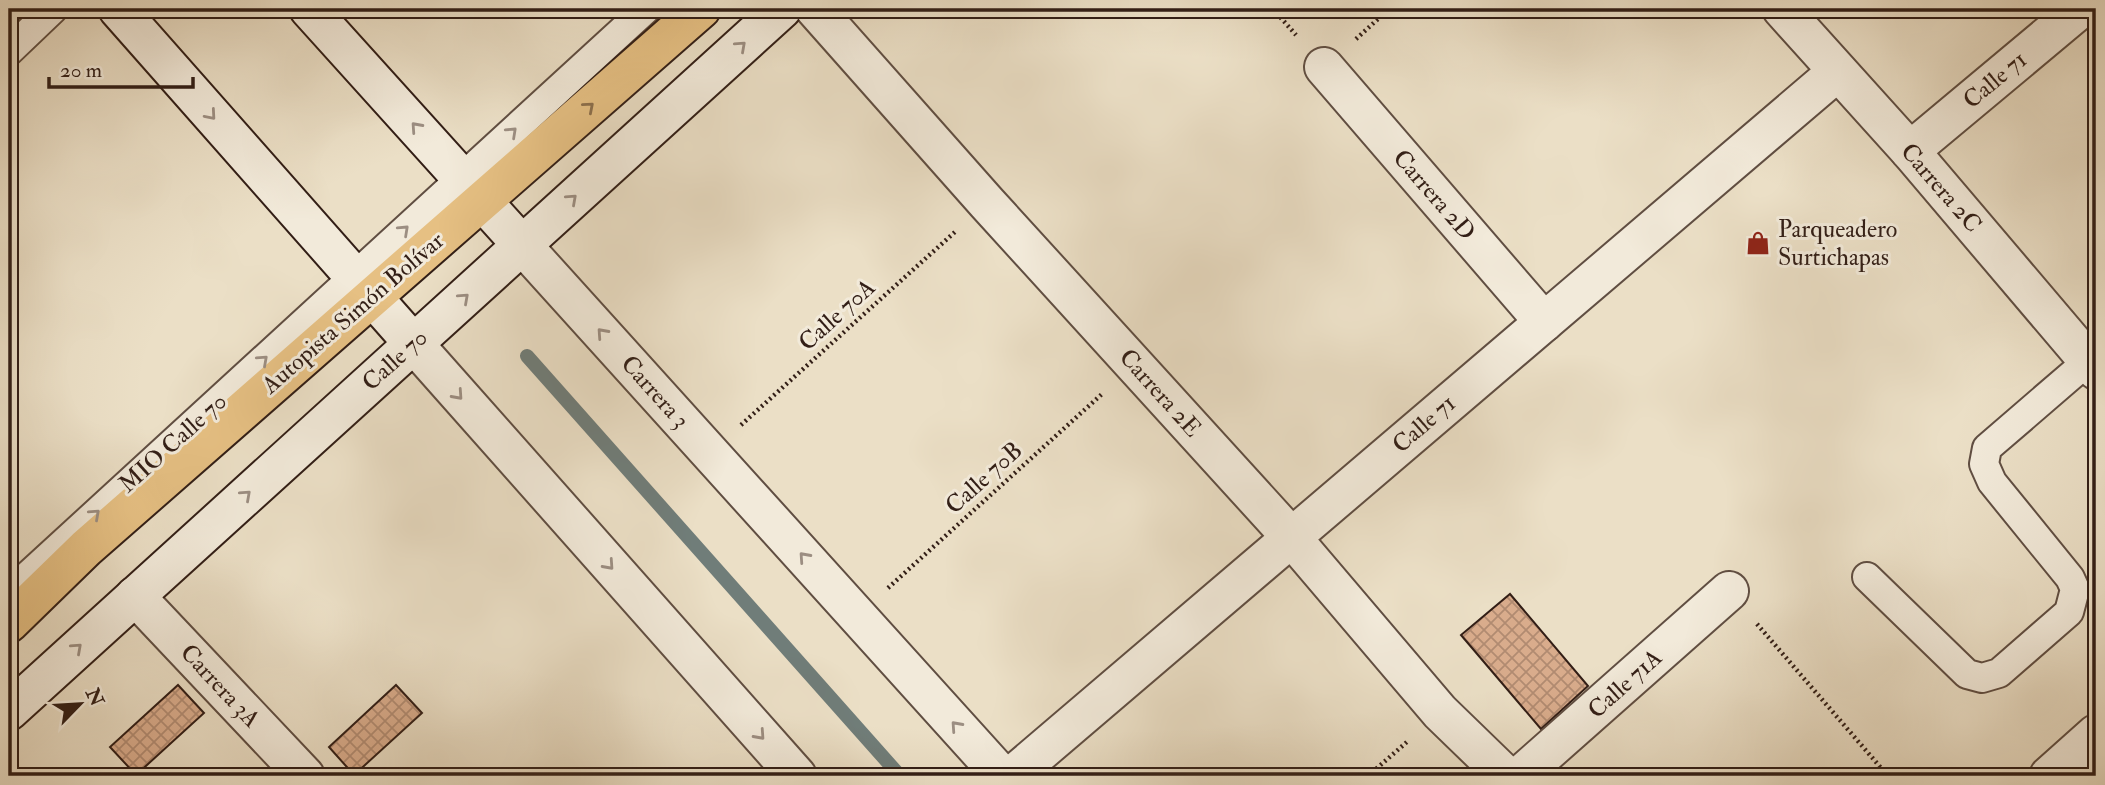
<svg xmlns="http://www.w3.org/2000/svg" width="2105" height="785" viewBox="0 0 2105 785" font-family="'IM FELL Double Pica',serif">
<style>
.lines{fill:none;stroke-linecap:round;stroke-linejoin:round}
.stream{stroke:#707d79;stroke-width:14}
.building{fill:url(#building-cross-hatch);stroke:#321e16;stroke-width:2}
.lane-casing{stroke:#604e42;stroke-width:32}
.street-casing{stroke:#604e42;stroke-width:42}
.secondary-casing{stroke:#321e16;stroke-width:42}
.highway-casing{stroke:#321e16;stroke-width:42}
.path{stroke:#321e16;stroke-width:4.5;stroke-dasharray:2 3.5;stroke-linecap:butt}
.lane{stroke:#f2eada;stroke-width:28}
.street{stroke:#f2eada;stroke-width:38}
.secondary{stroke:#f2eada;stroke-width:38}
.highway{stroke:#e6c083;stroke-width:38}
.oneway{stroke:#9c8e82}
.oneway2{stroke:#8c6f4c}
.labels{text-anchor:middle;dominant-baseline:central;stroke-width:6;stroke-linejoin:round;paint-order:stroke}
.street-label{font-size:24px;fill:#321e16;stroke:#f2eada}
.poi-label{font-size:24px;fill:#321e16;stroke:#f2eada;text-anchor:start}
</style>
<defs>
<pattern id="building-cross-hatch" width="8" height="8" patternUnits="userSpaceOnUse" patternTransform="scale(1.75)"><rect width="8" height="8" fill="#d9ac8c"/><path d="M0 0l8 8M0 8l8-8" fill="none" stroke="#b18b71"/></pattern>
</defs>
<rect width="100%" height="100%" fill="#ebdfc6"/>
<filter id="stains"><feTurbulence type="fractalNoise" baseFrequency=".00286" numOctaves="4"/><feColorMatrix values="0 0 0 0 .2 0 0 0 0 .09 0 0 0 0 .02 0 0 0 .5 -.17"/></filter>
<radialGradient id="worn" r=".72"><stop offset=".6" stop-color="#630" stop-opacity="0"/><stop offset="1" stop-color="#630" stop-opacity=".3"/></radialGradient>
<g class="lines">
<polyline class="stream" points="527,356 900,776"/>
</g>
<g class="building">
<polygon points="1510,594 1588,686 1541,729 1461,635"/>
<polygon points="178,685 204,713 136,775 110,747"/>
<polygon points="396,685 422,713 354,775 329,747"/>
</g>
<g class="lines">
<g class="lane-casing">
<g id="lane">
<polyline points="9,51 53,9"/>
<polyline points="1867,577 1967,674 1982,678 1999,673 2069,612 2075,589 2070,578 1992,482 1984,464 1987,448 2088,361"/>
<polyline points="9,593 646,9"/>
</g>
</g>
<g class="street-casing">
<g id="street">
<polyline points="815,9 987,203 1292,538 1440,712 1506,776"/>
<polyline points="1782,9 1910,151 2096,370"/>
<polyline points="1324,67 1544,322"/>
<polyline points="1910,151 2080,9"/>
<polyline points="522,245 1002,776"/>
<polyline points="413,343 797,776"/>
<polyline points="135,596 305,776"/>
<polyline points="1012,776 1837,72"/>
<polyline points="1520,776 1729,591"/>
<polyline points="2049,776 2096,734"/>
</g>
</g>
<g class="secondary-casing">
<g id="secondary">
<polyline points="118,9 413,343"/>
<polyline points="309,9 522,245"/>
<polyline points="9,711 782,9"/>
</g>
</g>
<g class="highway-casing">
<polyline id="highway" points="9,623 86,548 701,9"/>
</g>
<g class="path">
<polyline points="1273,9 1296,35"/>
<polyline points="1356,39 1389,9"/>
<polyline points="741,425 956,231"/>
<polyline points="888,588 1102,394"/>
<polyline points="1757,624 1888,776"/>
<polyline points="1368,776 1408,741"/>
</g>
<use href="#lane" class="lane"/>
<use href="#street" class="street"/>
<use href="#secondary" class="secondary"/>
<use href="#highway" class="highway"/>
</g>
<defs><path id="oneway-chevron" d="M-2-3.5L2.5 0L-2 3.5" fill="none" stroke-width="1.6" stroke-linecap="round" stroke-linejoin="round" transform="scale(1.75)"/></defs>
<g class="oneway">
<use href="#oneway-chevron" transform="translate(741 46) rotate(-42)"/>
<use href="#oneway-chevron" transform="translate(211 115) rotate(49)"/>
<use href="#oneway-chevron" transform="translate(416 127) rotate(-132)"/>
<use href="#oneway-chevron" transform="translate(512 132) rotate(-43)"/>
<use href="#oneway-chevron" transform="translate(572 199) rotate(-42)"/>
<use href="#oneway-chevron" transform="translate(404 230) rotate(-43)"/>
<use href="#oneway-chevron" transform="translate(464 298) rotate(-42)"/>
<use href="#oneway-chevron" transform="translate(602 333) rotate(-132)"/>
<use href="#oneway-chevron" transform="translate(263 360) rotate(-42)"/>
<use href="#oneway-chevron" transform="translate(458 395) rotate(48)"/>
<use href="#oneway-chevron" transform="translate(246 495) rotate(-42)"/>
<use href="#oneway-chevron" transform="translate(95 514) rotate(-42)"/>
<use href="#oneway-chevron" transform="translate(804 557) rotate(-132)"/>
<use href="#oneway-chevron" transform="translate(609 565) rotate(48)"/>
<use href="#oneway-chevron" transform="translate(77 648) rotate(-42)"/>
<use href="#oneway-chevron" transform="translate(956 726) rotate(-132)"/>
<use href="#oneway-chevron" transform="translate(760 735) rotate(48)"/>
</g>
<use class="oneway2" href="#oneway-chevron" transform="translate(589 107) rotate(-41)"/>
<defs>
<g id="shop-bare" transform="scale(1.89)"><path d="M-5-2.5h2.3a2.7 3.5 0 0 1 5.4 0H5L5.5 6h-11ZM-1.5-2.5h3a1.5 2.3 0 0 0-3 0Z" fill="#8f2418" stroke="#f2eada" stroke-width="2.5" paint-order="stroke"/></g>
</defs>
<g fill-rule="evenodd">
<use href="#shop-bare" x="1758" y="243"/>
</g>
<g class="labels">
<g class="street-label">
<text transform="translate(1995 80) rotate(-40)">Calle 71</text>
<text transform="translate(1941 188) rotate(49)">Carrera 2C</text>
<text transform="translate(1434 195) rotate(49)">Carrera 2D</text>
<text transform="translate(353 313) rotate(-41)">Autopista Simón Bolívar</text>
<text transform="translate(837 315) rotate(-42)">Calle 70A</text>
<text transform="translate(395 360) rotate(-42)">Calle 70</text>
<text transform="translate(655 392) rotate(48)">Carrera 3</text>
<text transform="translate(1160 393) rotate(48)">Carrera 2E</text>
<text transform="translate(1424 424) rotate(-41)">Calle 71</text>
<text transform="translate(173 443) rotate(-42)">MIO Calle 70</text>
<text transform="translate(984 478) rotate(-42)">Calle 70B</text>
<text transform="translate(1625 684) rotate(-42)">Calle 71A</text>
<text transform="translate(220 686) rotate(47)">Carrera 3A</text>
</g>
<g class="poi-label">
<text x="1778" y="229">Parqueadero<tspan x="1778" dy="28">Surtichapas</tspan></text>
</g>
</g>
<rect width="2105" height="785" fill="none" stroke="#ebdfc6" stroke-width="35"/>
<rect x="10" y="10" width="2084" height="764" fill="none" stroke="#321e16" stroke-width="3.5"/>
<rect x="18" y="18" width="2070" height="750" fill="none" stroke="#321e16" stroke-width="2"/>
<g transform="translate(80 704) rotate(65)" stroke="#f2eada" stroke-width="5" paint-order="stroke">
<path d="M0-5L12 26L0 18L-12 26Z" fill="#321e16"/>
<text y="-10" font-size="19" font-weight="bold" text-anchor="middle" fill="#321e16">N</text>
</g>
<path d="M49 77v10h144v-10" fill="none" stroke="#321e16" stroke-width="3.5"/>
<text x="60" y="77" font-size="21" fill="#321e16" stroke="#f2eada" stroke-width="5" paint-order="stroke">20 m</text>
<rect width="100%" height="100%" filter="url(#stains)"/>
<rect width="100%" height="100%" fill="url(#worn)"/>
</svg>
